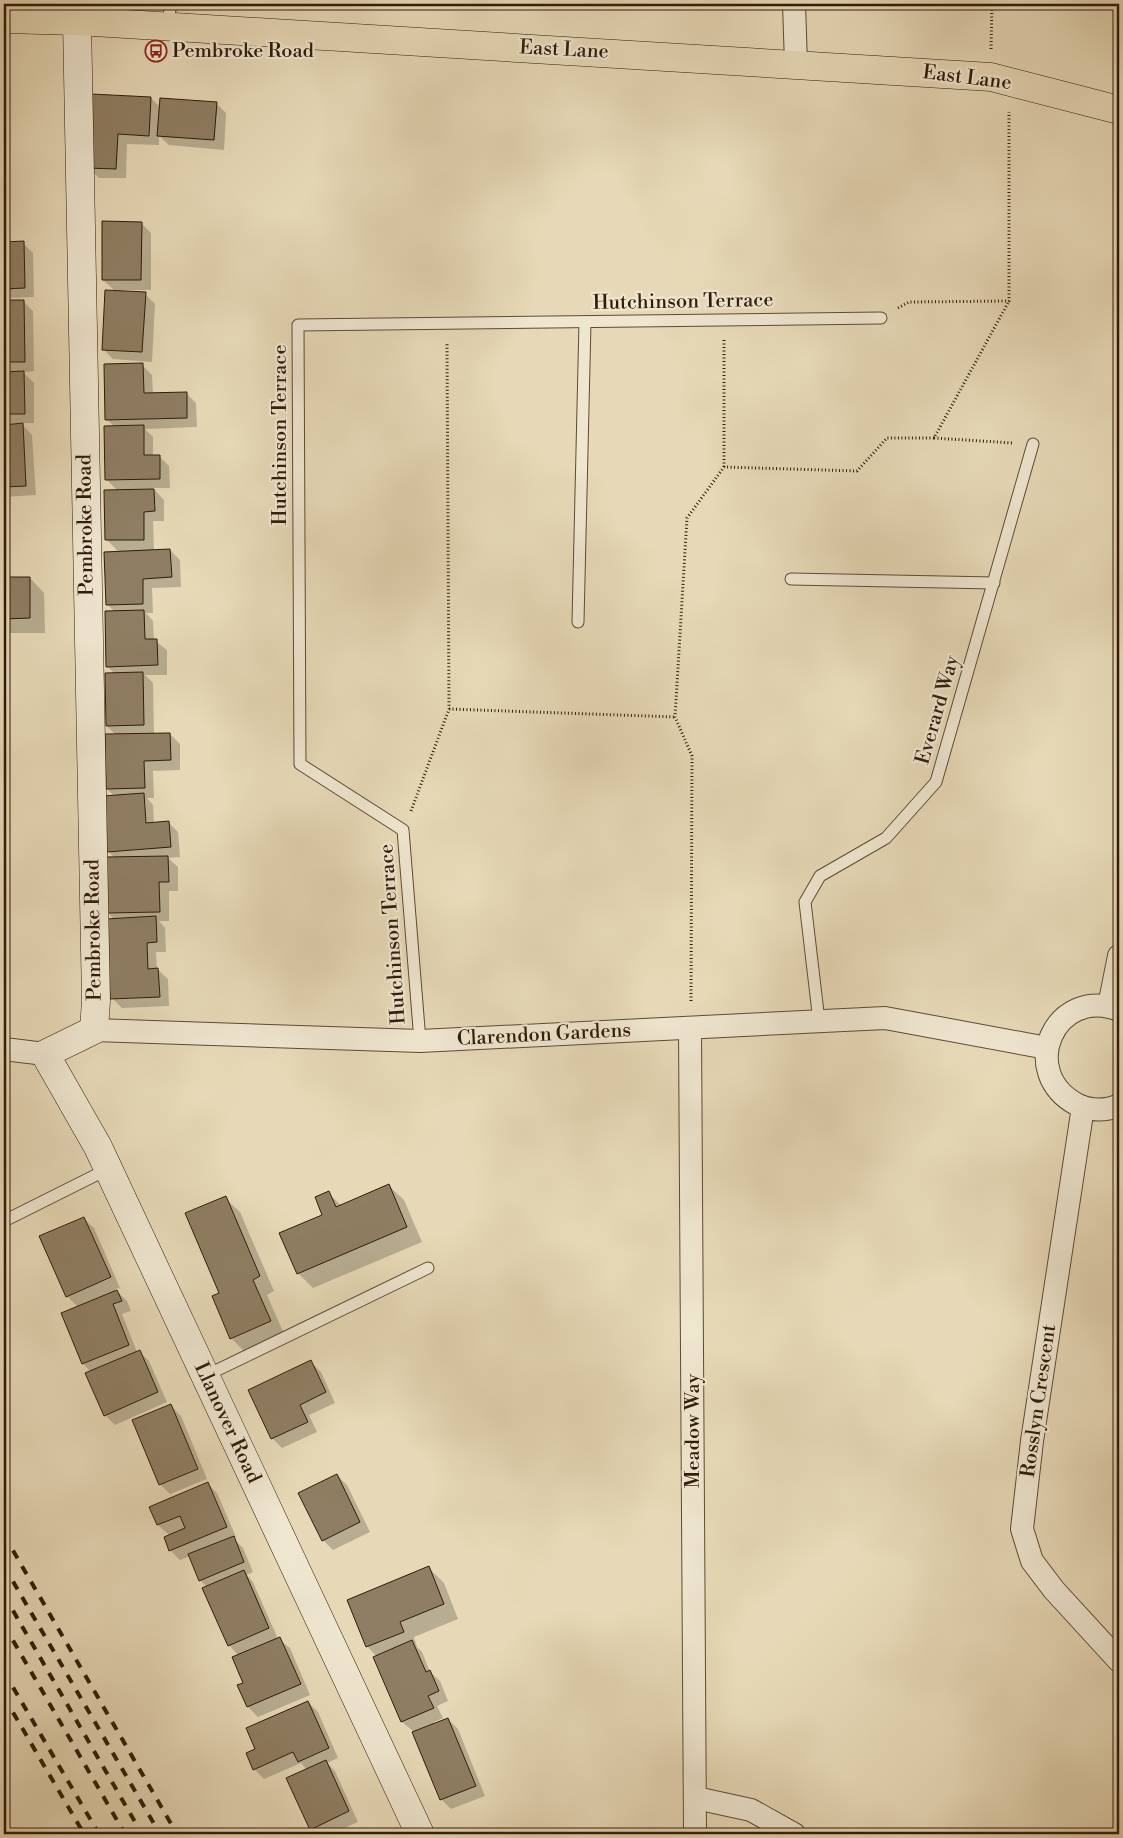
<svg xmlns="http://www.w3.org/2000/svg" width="1123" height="1838" viewBox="0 0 1123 1838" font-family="'Libre Bodoni',serif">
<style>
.shadow{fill:#0003}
.building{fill:#8f7e63;stroke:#301b09}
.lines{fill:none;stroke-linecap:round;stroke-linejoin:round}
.lane-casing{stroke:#5e4a34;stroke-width:13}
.street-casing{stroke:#5e4a34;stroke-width:24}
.secondary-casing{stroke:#301b09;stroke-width:29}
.primary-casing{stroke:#301b09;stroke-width:29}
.path{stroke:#301b09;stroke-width:3;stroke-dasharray:1 2.5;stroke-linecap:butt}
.lane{stroke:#efe6d0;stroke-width:11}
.street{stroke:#efe6d0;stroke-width:22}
.secondary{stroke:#efe6d0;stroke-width:28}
.primary{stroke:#e7d9b7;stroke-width:28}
.rail{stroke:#301b09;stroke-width:4;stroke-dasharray:9 9;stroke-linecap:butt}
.labels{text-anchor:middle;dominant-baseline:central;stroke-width:4.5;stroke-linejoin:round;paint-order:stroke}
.street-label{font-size:20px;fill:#301b09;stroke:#efe6d0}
.poi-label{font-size:20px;fill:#301b09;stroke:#efe6d0;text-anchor:start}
</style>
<rect width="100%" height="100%" fill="#e7d9b7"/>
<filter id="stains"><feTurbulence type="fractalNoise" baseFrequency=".004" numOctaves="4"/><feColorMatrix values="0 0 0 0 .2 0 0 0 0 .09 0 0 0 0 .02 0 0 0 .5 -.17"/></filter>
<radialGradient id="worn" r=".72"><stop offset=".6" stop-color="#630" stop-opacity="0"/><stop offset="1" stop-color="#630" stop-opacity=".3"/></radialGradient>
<g class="shadow">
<polygon points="92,95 151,98 161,108 216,103 226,113 224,150 169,145 159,136 159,145 127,144 126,178 99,178 89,168"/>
<polygon points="141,223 151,233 151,290 114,290 103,280"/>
<polygon points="4,243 23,243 33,253 34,297 4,298"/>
<polygon points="145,294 155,304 152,362 113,359 103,349"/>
<polygon points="23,301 33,311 34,371 23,372 34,383 34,423 21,423 32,435 36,495 4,497 4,302"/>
<polygon points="142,365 152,375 153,394 186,393 196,403 197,427 145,429 153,437 153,456 159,456 169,466 170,488 153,488 164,500 164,521 153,521 154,551 170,550 180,560 181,587 152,588 153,613 146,613 153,621 154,640 167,650 167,675 145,675 153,683 154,734 170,734 180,744 180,770 153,771 154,798 147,798 153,805 154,823 168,822 178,832 180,857 168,858 178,867 178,891 169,891 169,921 159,921 165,928 166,952 156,952 157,969 168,979 169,1006 122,1008 112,998 115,920 108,913 115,858 108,851 115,797 107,789 116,735 107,726 115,674 107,666 115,612 107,604 119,552 107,540 118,491 106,479 115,427 106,419"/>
<polygon points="4,578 30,578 44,593 45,633 4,633"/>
<polygon points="389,1186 404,1200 422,1242 313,1288 298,1273 324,1216 328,1193 342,1206"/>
<polygon points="225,1198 240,1212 274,1291 267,1295 285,1336 246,1353 231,1338 221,1294"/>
<polygon points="84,1219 94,1228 120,1288 115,1289 127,1301 131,1311 122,1314 137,1352 139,1351 149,1361 167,1402 115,1425 105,1415 91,1372 83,1364 63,1314 78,1307 67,1296"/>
<polygon points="311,1362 321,1372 335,1403 309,1415 317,1432 282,1448 272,1438"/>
<polygon points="171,1406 181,1416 207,1479 170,1494 160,1484"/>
<polygon points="337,1475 347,1485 370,1532 333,1550 323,1540"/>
<polygon points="207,1483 217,1493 236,1537 233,1538 243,1548 253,1572 247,1575 253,1582 278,1639 290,1648 310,1695 258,1717 248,1707 239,1656 229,1645 207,1587 200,1580 190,1556 180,1560 170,1550 170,1536 158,1525 151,1507"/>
<polygon points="429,1568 444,1583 458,1619 414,1637 417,1647 422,1652 430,1672 440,1681 448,1701 437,1706 443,1718 434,1722 434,1724 448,1719 458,1729 485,1796 451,1809 441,1799 413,1731 402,1722 374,1658 377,1657 367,1646"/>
<polygon points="308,1702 318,1712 338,1758 327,1763 335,1771 358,1822 331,1834 316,1834 311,1829 307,1770 301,1763 264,1779 254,1769 256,1749"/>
</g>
<g class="building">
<polygon points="91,94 151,97 149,136 118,134 116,169 87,168"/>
<polygon points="160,98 217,102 214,140 157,136"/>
<polygon points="102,221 142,222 141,280 102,280"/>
<polygon points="24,241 25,288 4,289 4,242"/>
<polygon points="105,290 146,292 142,352 102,350"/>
<polygon points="4,300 24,300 25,362 4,362"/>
<polygon points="143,363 144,393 187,392 187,418 105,420 104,364"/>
<polygon points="24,371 25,414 4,414 4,372"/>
<polygon points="23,423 26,486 4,487 4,425"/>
<polygon points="144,425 144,455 160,455 160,479 105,480 104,426"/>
<polygon points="154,489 155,511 144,512 144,540 105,540 104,490"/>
<polygon points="170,549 172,577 143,579 143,604 106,605 104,552"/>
<polygon points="4,577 30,577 30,618 4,619"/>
<polygon points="144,610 145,639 157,639 158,665 106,667 105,611"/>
<polygon points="143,672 144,725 106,726 105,673"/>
<polygon points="170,733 171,760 144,761 145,788 106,789 105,734"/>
<polygon points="144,793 146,823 169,821 171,847 107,852 103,796"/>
<polygon points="168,856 169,882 159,882 160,912 107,913 106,857"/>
<polygon points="156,916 157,942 147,943 148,969 158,968 160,997 110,999 106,919"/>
<polygon points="389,1184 407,1227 297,1274 279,1233 322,1215 315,1197 329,1191 336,1207"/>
<polygon points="226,1196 260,1276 253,1280 271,1321 230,1339 212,1296 219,1293 185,1213"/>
<polygon points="84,1217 111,1277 66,1297 39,1236"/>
<polygon points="117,1290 122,1301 113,1304 129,1345 82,1364 61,1313"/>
<polygon points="140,1350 158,1392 104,1416 85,1373"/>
<polygon points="311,1360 326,1392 300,1405 308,1422 271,1439 248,1390"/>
<polygon points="171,1404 198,1469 159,1485 132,1420"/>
<polygon points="337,1474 360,1522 322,1541 298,1493"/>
<polygon points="208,1482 227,1527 169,1551 164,1537 185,1528 180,1516 157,1525 149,1507"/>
<polygon points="234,1536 244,1562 199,1581 188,1554"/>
<polygon points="429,1566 444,1604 400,1622 404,1632 366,1647 347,1600"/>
<polygon points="244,1570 269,1628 228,1646 202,1588"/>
<polygon points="280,1637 301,1684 247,1707 237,1685 243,1683 232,1657"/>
<polygon points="412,1640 426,1672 430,1670 439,1691 428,1696 434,1708 401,1722 373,1657"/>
<polygon points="308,1701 329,1748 298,1762 293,1752 253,1770 246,1753 255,1749 246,1728"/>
<polygon points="448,1718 476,1786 440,1800 412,1732"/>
<polygon points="326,1760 349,1811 310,1830 286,1778"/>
</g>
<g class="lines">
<g class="lane-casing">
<g id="lane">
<polyline points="167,26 171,4"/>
<polyline points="791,579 994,583"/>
<polyline points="578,622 585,322"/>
<polyline points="819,1021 805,902 820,876 886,838 936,782 1033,444"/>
<polyline points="420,1041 403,830 300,764 298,325 881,318"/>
<polyline points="4,1221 108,1169"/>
<polyline points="205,1376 428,1268"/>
</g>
</g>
<g class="street-casing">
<g id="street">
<polyline points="794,4 796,64"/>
<polyline points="1109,1006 1119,956"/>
<path d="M1119,1010C1055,985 1016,1073 1078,1105C1090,1111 1107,1111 1119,1105"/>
<polyline points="690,1029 695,1834"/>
<polyline points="94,1030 420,1041 885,1018 1047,1048"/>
<polyline points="4,1049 45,1054"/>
<polyline points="1083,1107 1032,1441 1022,1529 1032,1561 1054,1590 1119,1661"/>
<polyline points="696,1798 751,1810 794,1834"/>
</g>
</g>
<g class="secondary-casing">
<polyline id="secondary" points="77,21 96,1001 94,1030 45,1054 98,1147 420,1834"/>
</g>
<g class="primary-casing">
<polyline id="primary" points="4,19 77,21 991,77 1119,110"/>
</g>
<g class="path">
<polyline points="991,49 992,4"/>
<polyline points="898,308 909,302 1009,301 1009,112"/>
<polyline points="934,438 1013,443"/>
<polyline points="724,467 724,340"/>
<polyline points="449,709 675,717"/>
<polyline points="411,811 449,709 447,344"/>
<polyline points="691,1001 692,756 675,717 687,518 724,467 857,471 887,438 934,438 1009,301"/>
</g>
<use href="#lane" class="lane"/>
<use href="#street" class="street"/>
<use href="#secondary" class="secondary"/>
<use href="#primary" class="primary"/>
<g class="rail">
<polyline points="4,1535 177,1834"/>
<polyline points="4,1566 160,1834"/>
<polyline points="4,1595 142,1834"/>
<polyline points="4,1625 125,1834"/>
<polyline points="4,1672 99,1834"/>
<polyline points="4,1697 84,1834"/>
</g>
</g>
<defs>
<g id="bus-ring" transform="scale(1.125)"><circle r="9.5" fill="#efe6d0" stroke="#8f2418" stroke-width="1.5"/><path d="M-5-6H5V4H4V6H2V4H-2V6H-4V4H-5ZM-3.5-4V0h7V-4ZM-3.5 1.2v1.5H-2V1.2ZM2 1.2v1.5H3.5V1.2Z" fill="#8f2418"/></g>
</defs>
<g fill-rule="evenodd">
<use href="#bus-ring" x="156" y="51"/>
</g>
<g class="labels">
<g class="street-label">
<text transform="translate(564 50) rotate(3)">East Lane</text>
<text transform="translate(967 78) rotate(7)">East Lane</text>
<text transform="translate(683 302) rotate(-1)">Hutchinson Terrace</text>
<text transform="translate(280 435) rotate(-90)">Hutchinson Terrace</text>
<text transform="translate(86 525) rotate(-91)">Pembroke Road</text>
<text transform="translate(938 710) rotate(-74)">Everard Way</text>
<text transform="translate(94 930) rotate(-91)">Pembroke Road</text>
<text transform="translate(393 934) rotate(-94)">Hutchinson Terrace</text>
<text transform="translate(544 1035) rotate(-3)">Clarendon Gardens</text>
<text transform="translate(1039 1401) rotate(-82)">Rosslyn Crescent</text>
<text transform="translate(227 1423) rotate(65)">Llanover Road</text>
<text transform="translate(693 1431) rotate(-90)">Meadow Way</text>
</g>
<g class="poi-label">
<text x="172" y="51">Pembroke Road</text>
</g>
</g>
<rect width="1123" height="1838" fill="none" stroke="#e7d9b7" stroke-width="20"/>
<rect x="5" y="5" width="1113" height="1828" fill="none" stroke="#301b09" stroke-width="2.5"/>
<rect x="10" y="10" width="1103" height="1818" fill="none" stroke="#301b09"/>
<rect width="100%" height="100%" filter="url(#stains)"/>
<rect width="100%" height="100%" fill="url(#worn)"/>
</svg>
